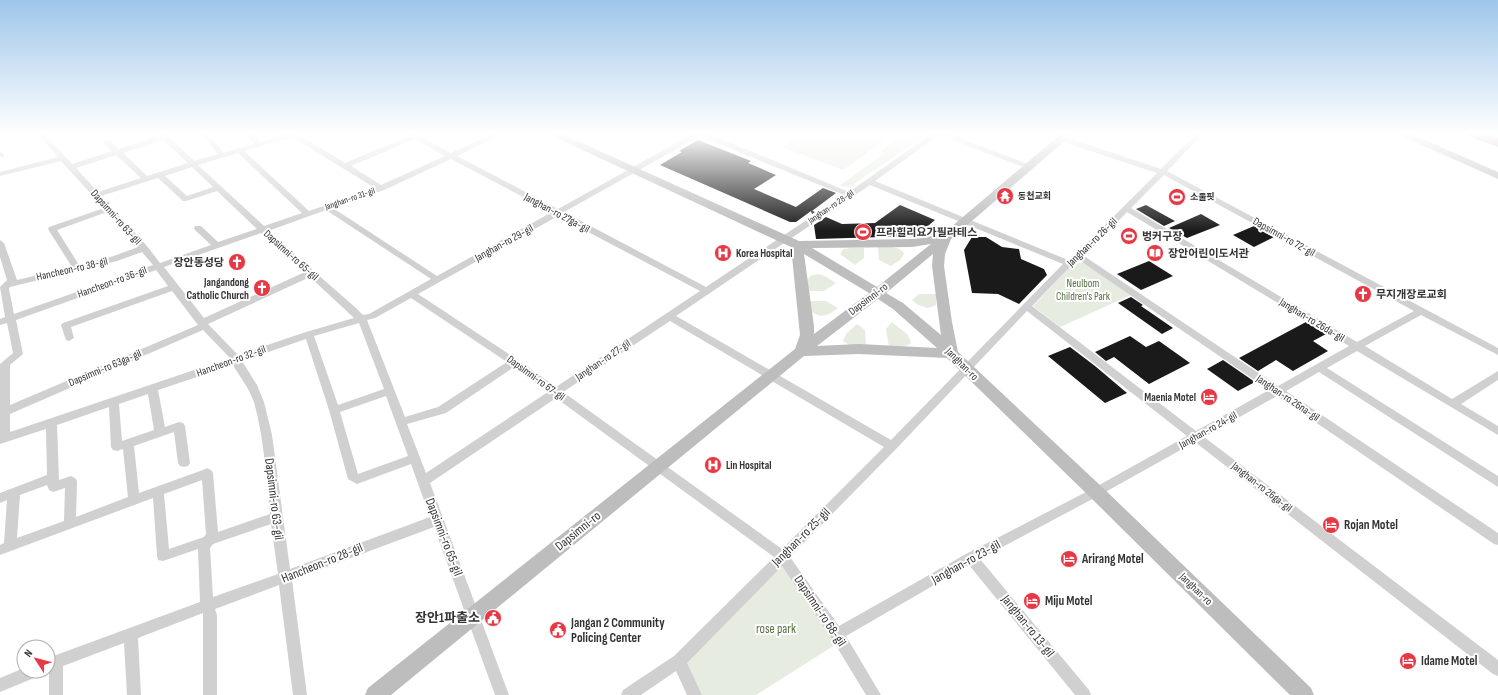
<svg xmlns="http://www.w3.org/2000/svg" width="1498" height="695" viewBox="0 0 1498 695" font-family="'Sofia Sans Condensed','Noto Sans KR',sans-serif">
<style>
.green{fill:#e6ecdf}
.building{fill:#1a1a1a}
.lines{fill:none;stroke-linecap:round;stroke-linejoin:round}
.street{fill:#d0d0d0;fill-rule:evenodd}
.secondary{fill:#bdbdbd;fill-rule:evenodd}
.highway{fill:#9a9a9a;fill-rule:evenodd}
.labels{text-anchor:middle;dominant-baseline:central;stroke-width:4;stroke-linejoin:round;paint-order:stroke}
.far-poi-label{font-size:9px;font-weight:bold;fill:#333;stroke:#fff;text-anchor:start}
.far-street-label{font-size:9px;fill:#333;stroke:#fff}
.street-label{font-size:11px;fill:#333;stroke:#fff}
.poi-label{font-size:11px;font-weight:bold;fill:#333;stroke:#fff;text-anchor:start}
.park-label{font-size:11px;fill:#56703f;stroke:#fff}
.near-street-label{font-size:13px;fill:#333;stroke:#fff}
.near-poi-label{font-size:13px;font-weight:bold;fill:#333;stroke:#fff;text-anchor:start}
.near-park-label{font-size:13px;fill:#56703f;stroke:#fff}
</style>
<rect width="100%" height="100%" fill="#fff"/>
<g class="green">
<polygon points="803,133 895,133 843,170 782,147"/>
<polygon points="906,133 926,134 925,136 849,187 839,186 885,153 881,151"/>
<path d="M878,247C887,247 900,245 904,254L900,260L891,266L879,260Z"/>
<polygon points="851,248 864,248 864,258 855,265 840,254 843,249"/>
<polygon points="1074,263 1088,263 1133,294 1060,327 1033,306"/>
<path d="M818,274L825,276L836,283L824,291H808C806,281 807,275 818,274Z"/>
<polygon points="919,294 936,294 936,305 928,308 918,305 912,300"/>
<path d="M809,301H826L838,308C829,315 822,319 812,312Z"/>
<path d="M892,322L908,335L911,343C905,348 896,347 889,347L886,329Z"/>
<polygon points="857,324 865,330 866,346 849,345 843,341 846,334"/>
<polygon points="782,556 841,641 756,695 695,695 679,661"/>
</g>
<g class="building">
<polygon points="698,140 751,161 748,163 776,175 754,189 796,207 823,188 836,193 812,211 815,212 812,214 811,211 796,222 790,222 660,165 682,152 679,151"/>
<polygon points="900,205 935,220 916,236 816,239 814,225 826,217 842,224 875,223"/>
<polygon points="1146,205 1175,221 1164,226 1136,209"/>
<polygon points="1201,214 1220,225 1187,238 1169,228"/>
<polygon points="1254,226 1264,232 1274,237 1254,247 1233,235"/>
<polygon points="972,237 986,237 1002,247 1019,249 1021,259 1044,269 1047,275 1019,304 998,294 972,293 964,250"/>
<polygon points="1149,261 1173,276 1141,290 1117,274"/>
<polygon points="1131,297 1143,305 1141,306 1173,328 1162,334 1118,303"/>
<polygon points="1306,322 1326,334 1313,341 1328,351 1293,371 1276,360 1258,371 1239,358"/>
<polygon points="1130,336 1146,347 1159,341 1190,363 1149,384 1114,357 1106,361 1095,352"/>
<polygon points="1070,347 1095,366 1127,393 1105,403 1048,356"/>
<polygon points="1223,360 1255,382 1238,391 1207,369"/>
</g>
<g class="lines">
<g class="street">
<path d="M37,133H44L72,164L112,151L104,144V140H110L119,149L159,136L157,133H165L194,161L218,154L200,133H207L224,153L254,144L245,133H252L260,142L287,133H301L299,135L345,163L409,136L405,133H414L451,153L494,133H504L457,156L558,209L694,133H707L849,192L933,133H947L1033,166L1029,168H1026L939,135L875,181L1068,260L1076,254L1157,173L1060,141V137H1066L1161,169L1197,133H1204L1167,171L1498,348V355L1421,315L1365,346L1452,399L1498,371V380L1461,404L1498,426V435L1357,351L1327,368L1498,476V487L1319,372L1286,391L1498,533V545L1494,544L1277,396L1204,437L1498,660V676L1493,674L1195,442L1100,495L980,559L1089,690L1091,695H1075L969,565L846,636L881,695H866L832,639L782,566L687,663L702,695H687L676,671L641,695H621L623,690L674,656L774,557L556,398L430,483L509,695H495L434,527L292,580L307,695H293L279,585L215,609L217,615V695H203V613L138,638L141,695H127L124,643L63,666V695H49V671H46H48V658L200,602L198,549L163,561L158,560L157,556L153,498L0,555V545L4,543L7,500L0,503V493L47,475L46,429L0,444V364L13,353L7,323L0,325V319L5,317L0,287L7,280L0,257V240L4,243L17,280L72,267L48,229L49,227L104,208L61,161L0,176V172L58,157ZM700,136L844,195L706,287L564,212ZM292,137L375,188L309,211L244,151ZM415,139L445,156L381,185L351,166ZM163,140L188,163L147,176L123,153ZM238,153L302,213L264,226L198,165ZM116,155L141,178L98,192L76,168ZM451,159L552,212L437,276L333,208L384,190ZM192,167L213,187L187,196L165,176ZM1164,175L1173,180L1414,311L1357,342L1131,208ZM158,178L183,201H186L217,191L257,229L218,242L201,226H195L194,228L195,230L211,245L160,263L147,246L101,196ZM870,185L1063,264L891,440L676,316ZM326,210L431,279L369,314L363,315L356,308L268,231ZM107,212L138,247L111,257L79,265L57,230ZM1127,212L1349,346L1278,386L1084,256ZM558,216L700,291L556,387L518,360L418,294ZM261,233L305,272L204,318L164,267ZM142,252L153,265L14,314L9,289L10,287L117,261ZM1079,260L1269,390L1196,431L1032,306L1072,265ZM156,270L168,286L63,323L61,325L66,340L69,341L74,338L71,327L172,291L198,325L10,405V365L23,354L16,320ZM310,277L354,318L306,332L238,355L208,324ZM411,298L507,362L438,407L405,417L367,320L375,318ZM1027,311L1187,436L1092,489L966,554L839,626L790,557L896,449ZM670,321L884,447L782,549L563,392ZM359,323L384,389L338,405L314,336ZM203,330L230,358L10,432V414ZM306,339L329,410L348,479L357,484L411,464L430,517L290,569L272,435L264,402L257,385L242,361ZM233,365C240,377 249,388 254,402C264,438 266,477 270,514L218,532L213,473L211,470L207,468L203,470L139,493L134,446L174,432L178,463L180,466L184,467L188,466L190,463L185,426L183,423L179,422L165,427L158,390ZM514,367L548,392L426,473L407,424L446,413ZM148,394L154,430L122,441L119,404ZM386,396L408,456L358,474L340,412ZM109,407L111,447L113,450L117,451L123,449L128,497L76,517L77,481L75,478L71,476L59,480L57,425ZM202,480L206,534L204,537L169,549L164,494ZM47,485L49,490L53,492L65,488L64,521L17,538L20,495ZM271,524L278,574L213,597L210,548L213,544Z"/>
<polygon points="0,152 4,154 3,157 0,157"/>
<polygon points="24,668 24,671 41,671 39,676 0,692 0,678"/>
</g>
<g class="secondary">
<path d="M546,133H560L799,241L912,239L923,238L944,233L1062,133H1074L951,239L945,254L944,266L952,322L958,352L1102,487L1311,688L1314,695H1290L1090,497L947,358L859,354L804,356L391,695H365L368,688L795,349L800,335L791,247ZM931,244L877,287L812,248L912,247ZM804,254L869,293L814,334V326ZM933,254L932,266L941,335L903,303L886,293ZM878,299L893,309L937,348L859,344L817,346Z"/>
<polygon points="1395,133 1409,133 1498,172 1498,179"/>
</g>
<polygon class="highway" points="1467,133 1486,133 1498,138 1498,147 1468,136"/>
</g>
<linearGradient id="sky" x2="0" y2="1"><stop stop-color="#9ec6ea"/><stop offset="0.58" stop-color="#fff"/><stop offset="1" stop-color="#fff" stop-opacity="0"/></linearGradient>
<rect width="1498" height="231" fill="url(#sky)"/>
<defs>
<g id="temple-disc" transform="scale(0.9)"><circle r="9.5" fill="#e63946" stroke="#fff"/><path d="M0-6L5-2H3V0L6.5 2.5H4V6H1.5V3h-3V6H-4V2.5H-6.5L-3 0V-2H-5Z" fill="#fff"/></g>
<g id="stadium-disc" transform="scale(0.9)"><circle r="9.5" fill="#e63946" stroke="#fff"/><path d="M0-5a6.5 5 0 1 0 0 10a6.5 5 0 1 0 0-10ZM-3.5-1.8h7v3.6h-7Z" fill="#fff"/></g>
<g id="hospital-disc" transform="scale(0.9)"><circle r="9.5" fill="#e63946" stroke="#fff"/><path d="M-5-5h3v3.5h4V-5h3V5h-3V1.5h-4V5h-3Z" fill="#fff"/></g>
<g id="library-disc" transform="scale(0.9)"><circle r="9.5" fill="#e63946" stroke="#fff"/><path d="M-6-4Q-3-5.5-.7-3.5V5Q-3 3-6 4ZM6-4Q3-5.5 .7-3.5V5Q3 3 6 4Z" fill="#fff"/></g>
<g id="church-disc" transform="scale(0.9)"><circle r="9.5" fill="#e63946" stroke="#fff"/><path d="M-1.2-6h2.4v3.5h3.3v2.4h-3.3V6h-2.4V-.1h-3.3v-2.4h3.3Z" fill="#fff"/></g>
<g id="hotel-disc" transform="scale(0.9)"><circle r="9.5" fill="#e63946" stroke="#fff"/><path d="M-6-4.5h1.5V1H6V5H4.5V3h-9V5H-6ZM-4 0a1.8 1.8 0 1 1 3.6 0ZM.5 0V-2.5h3Q6-2.5 6 0Z" fill="#fff"/></g>
<g id="civic-disc" transform="scale(0.9)"><circle r="9.5" fill="#e63946" stroke="#fff"/><path d="M-.6-6.5H3V-4.5H.6V-3L4-1V1h2V6H-6V1h2V-1L-.6-3ZM-1.2 2.5V6h2.4V2.5Z" fill="#fff"/></g>
</defs>
<g fill-rule="evenodd">
<use href="#temple-disc" x="1005" y="196"/>
<use href="#stadium-disc" x="1177" y="197"/>
<use href="#stadium-disc" x="863" y="232"/>
<use href="#stadium-disc" x="1129" y="236"/>
<use href="#hospital-disc" x="723" y="253"/>
<use href="#library-disc" x="1155" y="253"/>
<use href="#church-disc" x="237" y="262"/>
<use href="#church-disc" x="262" y="288"/>
<use href="#church-disc" x="1363" y="294"/>
<use href="#hotel-disc" x="1209" y="397"/>
<use href="#hospital-disc" x="713" y="465"/>
<use href="#hotel-disc" x="1331" y="525"/>
<use href="#hotel-disc" x="1069" y="559"/>
<use href="#hotel-disc" x="1032" y="601"/>
<use href="#civic-disc" x="493" y="618"/>
<use href="#civic-disc" x="558" y="630"/>
<use href="#hotel-disc" x="1408" y="661"/>
</g>
<g class="labels">
<g class="far-poi-label">
<text x="1018" y="196">동천교회</text>
<text x="1190" y="197">소울핏</text>
</g>
<g class="far-street-label">
<text transform="translate(350 199) rotate(-19)">Janghan-ro 31-gil</text>
<text transform="translate(831 207) rotate(-34)">Janghan-ro 28-gil</text>
</g>
<g class="street-label">
<text transform="translate(557 213) rotate(28)">Janghan-ro 27ga-gil</text>
<text transform="translate(116 217) rotate(48)">Dapsimni-ro 63-gil</text>
<text transform="translate(1284 237) rotate(29)">Dapsimni-ro 72-gil</text>
<text transform="translate(1092 242) rotate(-44)">Janghan-ro 26-gil</text>
<text transform="translate(504 243) rotate(-29)">Janghan-ro 29-gil</text>
<text transform="translate(291 255) rotate(42)">Dapsimni-ro 65-gil</text>
<text transform="translate(72 269) rotate(-13)">Hancheon-ro 38-gil</text>
<text transform="translate(112 282) rotate(-20)">Hancheon-ro 36-gil</text>
<text transform="translate(868 299) rotate(-37)">Dapsimni-ro</text>
<text transform="translate(1312 320) rotate(31)">Janghan-ro 26da-gil</text>
<text transform="translate(603 360) rotate(-34)">Janghan-ro 27-gil</text>
<text transform="translate(231 361) rotate(-20)">Hancheon-ro 32-gil</text>
<text transform="translate(962 364) rotate(45)">Janghan-ro</text>
<text transform="translate(105 368) rotate(-23)">Dapsimni-ro 63ga-gil</text>
<text transform="translate(536 378) rotate(36)">Dapsimni-ro 67-gil</text>
<text transform="translate(1288 398) rotate(34)">Janghan-ro 26na-gil</text>
<text transform="translate(1208 430) rotate(-29)">Janghan-ro 24-gil</text>
<text transform="translate(1262 487) rotate(38)">Janghan-ro 26ga-gil</text>
<text transform="translate(1196 589) rotate(44)">Janghan-ro</text>
</g>
<g class="poi-label">
<text x="876" y="232">프라힐리요가필라테스</text>
<text x="1142" y="236">벙커구장</text>
<text x="736" y="253">Korea Hospital</text>
<text x="1168" y="253">장안어린이도서관</text>
<text x="224" y="262" text-anchor="end">장안동성당</text>
<text x="249" y="282" text-anchor="end">Jangandong<tspan x="249" dy="13">Catholic Church</tspan></text>
<text x="1376" y="294">무지개장로교회</text>
<text x="1196" y="397" text-anchor="end">Maenia Motel</text>
<text x="726" y="465">Lin Hospital</text>
</g>
<g class="park-label">
<text x="1083" y="283">Neulbom<tspan x="1083" dy="13">Children's Park</tspan></text>
</g>
<g class="near-street-label">
<text transform="translate(274 499) rotate(83)">Dapsimni-ro 63-gil</text>
<text transform="translate(578 531) rotate(-39)">Dapsimni-ro</text>
<text transform="translate(444 537) rotate(69)">Dapsimni-ro 65-gil</text>
<text transform="translate(801 537) rotate(-45)">Janghan-ro 25-gil</text>
<text transform="translate(966 562) rotate(-29)">Janghan-ro 23-gil</text>
<text transform="translate(322 563) rotate(-22)">Hancheon-ro 28-gil</text>
<text transform="translate(820 611) rotate(56)">Dapsimni-ro 68-gil</text>
<text transform="translate(1028 626) rotate(51)">Janghan-ro 13-gil</text>
</g>
<g class="near-poi-label">
<text x="1344" y="525">Rojan Motel</text>
<text x="1082" y="559">Arirang Motel</text>
<text x="1045" y="601">Miju Motel</text>
<text x="480" y="618" text-anchor="end">장안1파출소</text>
<text x="571" y="623">Jangan 2 Community<tspan x="571" dy="15">Policing Center</tspan></text>
<text x="1421" y="661">Idame Motel</text>
</g>
<g class="near-park-label">
<text x="776" y="629">rose park</text>
</g>
</g>
<g transform="translate(36 659) rotate(306)"><circle r="19" fill="#ffffff" stroke="#adadad"/>
<path d="M0-3L7 15L0 10L-7 15Z" fill="#e63946"/>
<text y="-6" font-size="11" font-weight="bold" text-anchor="middle" fill="#333333">N</text>
</g>
</svg>
